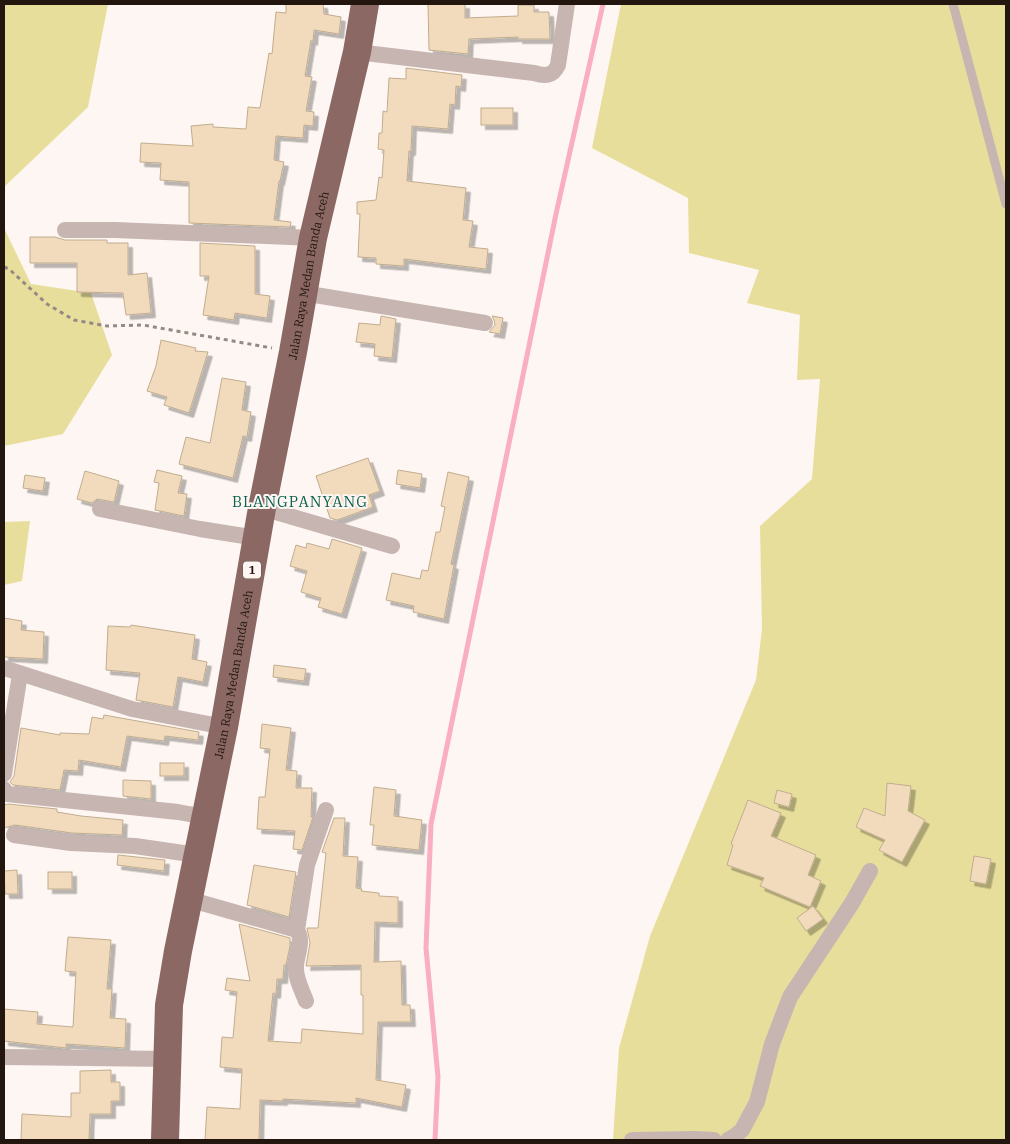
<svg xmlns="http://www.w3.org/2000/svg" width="1010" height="1144" viewBox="0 0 1010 1144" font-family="'IBM Plex Serif',serif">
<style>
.green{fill:#e8de9c}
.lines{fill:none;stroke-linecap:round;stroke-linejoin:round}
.stream{stroke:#f9aec1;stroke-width:5}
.building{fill:#f1dbbc;stroke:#c1ac8f;filter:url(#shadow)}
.path{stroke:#948a84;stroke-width:3;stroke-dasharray:4 4;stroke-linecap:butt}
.lane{stroke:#c7b5b2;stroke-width:9}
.street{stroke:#c7b5b2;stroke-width:16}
.highway{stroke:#8b6863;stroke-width:28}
.labels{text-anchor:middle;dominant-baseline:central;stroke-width:4;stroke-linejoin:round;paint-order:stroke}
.shield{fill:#fef6f2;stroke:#645953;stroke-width:1}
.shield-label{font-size:11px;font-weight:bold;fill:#22160f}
.street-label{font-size:12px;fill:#22160f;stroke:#fef6f2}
.quarter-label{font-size:15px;letter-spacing:1px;fill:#0e6250;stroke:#fef6f2}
</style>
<defs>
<filter id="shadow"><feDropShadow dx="4.5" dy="4.5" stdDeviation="0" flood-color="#0004"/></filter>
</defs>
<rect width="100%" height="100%" fill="#fef6f2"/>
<g class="green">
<polygon points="4,4 108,4 88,107 4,187"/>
<polygon points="621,4 1006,4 1006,1140 613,1140 619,1048 650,936 756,680 762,629 760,526 812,479 820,379 797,380 800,315 747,303 759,270 689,253 688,198 592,148"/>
<polygon points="4,228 31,284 91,293 112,355 63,434 4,446"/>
<polygon points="30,521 22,581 4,585 4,522"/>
</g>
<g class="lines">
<polyline class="stream" points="435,1140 438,1077 426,948 431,824 556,214 603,4"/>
</g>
<g class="building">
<polygon points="286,4 323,4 324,14 341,17 339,34 314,30 313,41 311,40 305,76 312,77 306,111 314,112 313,126 304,125 303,138 276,136 274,160 284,162 280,181 279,181 274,220 291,222 290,227 189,223 189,182 160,180 161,163 140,162 141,143 193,146 191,126 213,124 213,127 246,129 248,107 260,108 269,53 272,54 276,12 286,13"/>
<polygon points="428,4 465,4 465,18 518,16 518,5 534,5 534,12 549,12 550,39 518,39 518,37 469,39 468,54 429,50"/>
<polygon points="406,68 462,75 461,87 456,86 455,105 450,104 448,129 412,126 411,151 409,151 407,181 466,188 463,220 473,221 469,247 488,249 486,269 404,259 404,266 376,264 376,258 358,257 360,214 357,214 357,202 376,200 379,177 382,178 384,150 378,149 379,133 382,133 383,111 387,112 389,78 406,79"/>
<rect x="481" y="108" width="32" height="17"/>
<polygon points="30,237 55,237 65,240 107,240 107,243 128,243 128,275 147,273 151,313 126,315 123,293 77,292 77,263 30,263"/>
<polygon points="200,243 255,246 255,294 270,296 267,318 235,313 234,320 203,315 209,276 200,276"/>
<polygon points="381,316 396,319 392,358 374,356 375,344 356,342 359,323 380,325"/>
<polygon points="492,316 503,318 500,334 489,332 495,325 494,320"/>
<polygon points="161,340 196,348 195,351 208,352 189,413 164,405 167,397 147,391 156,366"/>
<polygon points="222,378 246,382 242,410 251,412 247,437 243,436 233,478 179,464 186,437 210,443"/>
<polygon points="368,458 380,491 369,495 373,507 337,520 330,518 316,476"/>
<polygon points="157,470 182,476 178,493 187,494 184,516 155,510 159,483 154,482"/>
<polygon points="398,470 422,474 420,488 396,484"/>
<polygon points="85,471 119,481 114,502 97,499 92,503 77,499"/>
<polygon points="448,472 469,477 451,564 454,565 444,619 413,612 414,606 386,600 392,573 420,579 422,570 428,571 436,532 440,532 445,507 441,506"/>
<polygon points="25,475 45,478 43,491 23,488"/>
<polygon points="332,539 362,548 342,614 318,607 321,598 301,592 307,571 290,566 296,545 306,548 307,543 329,549"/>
<polygon points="4,618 22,621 21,630 44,632 43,659 4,657"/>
<polygon points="131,625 195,635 192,659 207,662 203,682 178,677 173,707 136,700 140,673 106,670 108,626 130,627"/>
<polygon points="274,665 306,669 304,681 273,677"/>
<polygon points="104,715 199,732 198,740 165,736 164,741 127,736 121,767 79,760 78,771 64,770 60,790 13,785 10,782 14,776 21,728 60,735 60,733 89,734 92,717 103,719"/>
<polygon points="262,724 291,728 286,770 297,771 296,788 312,788 311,817 313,817 302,850 293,849 295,831 257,829 259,797 265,797 270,749 260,748"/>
<rect x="160" y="763" width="24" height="13"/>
<polygon points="123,780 151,781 151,799 123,796"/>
<polygon points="887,783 911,786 908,811 925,820 902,862 879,850 885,840 856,827 864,808 885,816"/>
<polygon points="374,787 396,790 394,816 422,820 419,850 372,845 374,825 370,825"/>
<polygon points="777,790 792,794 789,807 774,803"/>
<polygon points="748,800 781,813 771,836 816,855 808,875 821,881 810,907 760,886 764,878 727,865 733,845 731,844"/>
<polygon points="8,804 57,809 57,812 81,816 123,820 122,835 72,833 15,825 4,828 4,805"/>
<polygon points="334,818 345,818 343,856 358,857 356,888 362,889 361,891 379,893 379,896 398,897 398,923 375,922 374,962 401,961 402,1005 410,1005 411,1022 378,1022 376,1080 406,1085 402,1107 356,1098 356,1103 283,1099 283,1101 260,1100 259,1140 205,1140 207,1107 240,1109 242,1069 220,1067 222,1037 233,1038 237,992 225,990 227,978 250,981 239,924 290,938 290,946 286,965 284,965 283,979 277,979 276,994 273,993 268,1041 301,1043 302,1029 363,1034 363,995 361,995 361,965 306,966 310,943 307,928 318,928 326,853 322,852"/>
<polygon points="118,855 165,860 164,871 117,865"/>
<polygon points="974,856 991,859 986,884 970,881"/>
<polygon points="254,865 296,872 289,917 247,905"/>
<polygon points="17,870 18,894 5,894 4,871"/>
<rect x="48" y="872" width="24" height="17"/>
<polygon points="813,906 823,919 806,931 797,918"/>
<polygon points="68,937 111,940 107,989 112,989 110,1018 126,1019 125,1048 66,1044 66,1048 4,1041 4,1009 38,1012 37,1024 73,1027 76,972 65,971"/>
<polygon points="111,1070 111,1082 120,1082 120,1101 111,1101 111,1114 90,1114 89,1140 21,1140 22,1114 71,1117 71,1093 80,1093 80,1071"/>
</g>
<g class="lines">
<polyline class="path" points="4,267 9,269 47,304 74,320 107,326 143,325 272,348"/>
<polyline class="lane" points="953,4 1006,204"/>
<g class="street">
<path d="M357,52L534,73C544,76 553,77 558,65L567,4"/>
<polyline points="65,230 115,230 313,238"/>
<polyline points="303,293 485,323"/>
<polyline points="262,508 392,546"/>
<polyline points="100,509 200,529 257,538"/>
<polyline points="4,668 132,709 224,727"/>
<polyline points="4,774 20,674"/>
<polyline points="4,789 7,794 178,812 205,817"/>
<polyline points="14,835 71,843 135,846 197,855"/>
<path d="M188,899L297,930C304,942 297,953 296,966C295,978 302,990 306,1001"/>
<polyline points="297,930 307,865 326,810"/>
<polyline points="4,1057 168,1059"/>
<polyline points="632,1140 695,1139 714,1140"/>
<polyline points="728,1140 735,1136 742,1130 757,1102 772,1044 790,997 852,903 870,871"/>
</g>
<path class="highway" id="s1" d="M165,1140L169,1005L178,951L224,727L262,508L293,352L313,238L357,52L365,4"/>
</g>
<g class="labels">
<rect class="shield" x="243" y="561.5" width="18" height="17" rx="4"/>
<g class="shield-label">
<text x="252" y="570">1</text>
</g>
<g class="street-label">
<text stroke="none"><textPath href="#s1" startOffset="878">Jalan Raya Medan Banda Aceh</textPath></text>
<text stroke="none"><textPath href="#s1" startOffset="472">Jalan Raya Medan Banda Aceh</textPath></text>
</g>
<g class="quarter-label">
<text x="300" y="501">BLANGPANYANG</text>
</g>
</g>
<rect width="1010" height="1144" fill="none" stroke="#22160f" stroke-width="10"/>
</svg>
